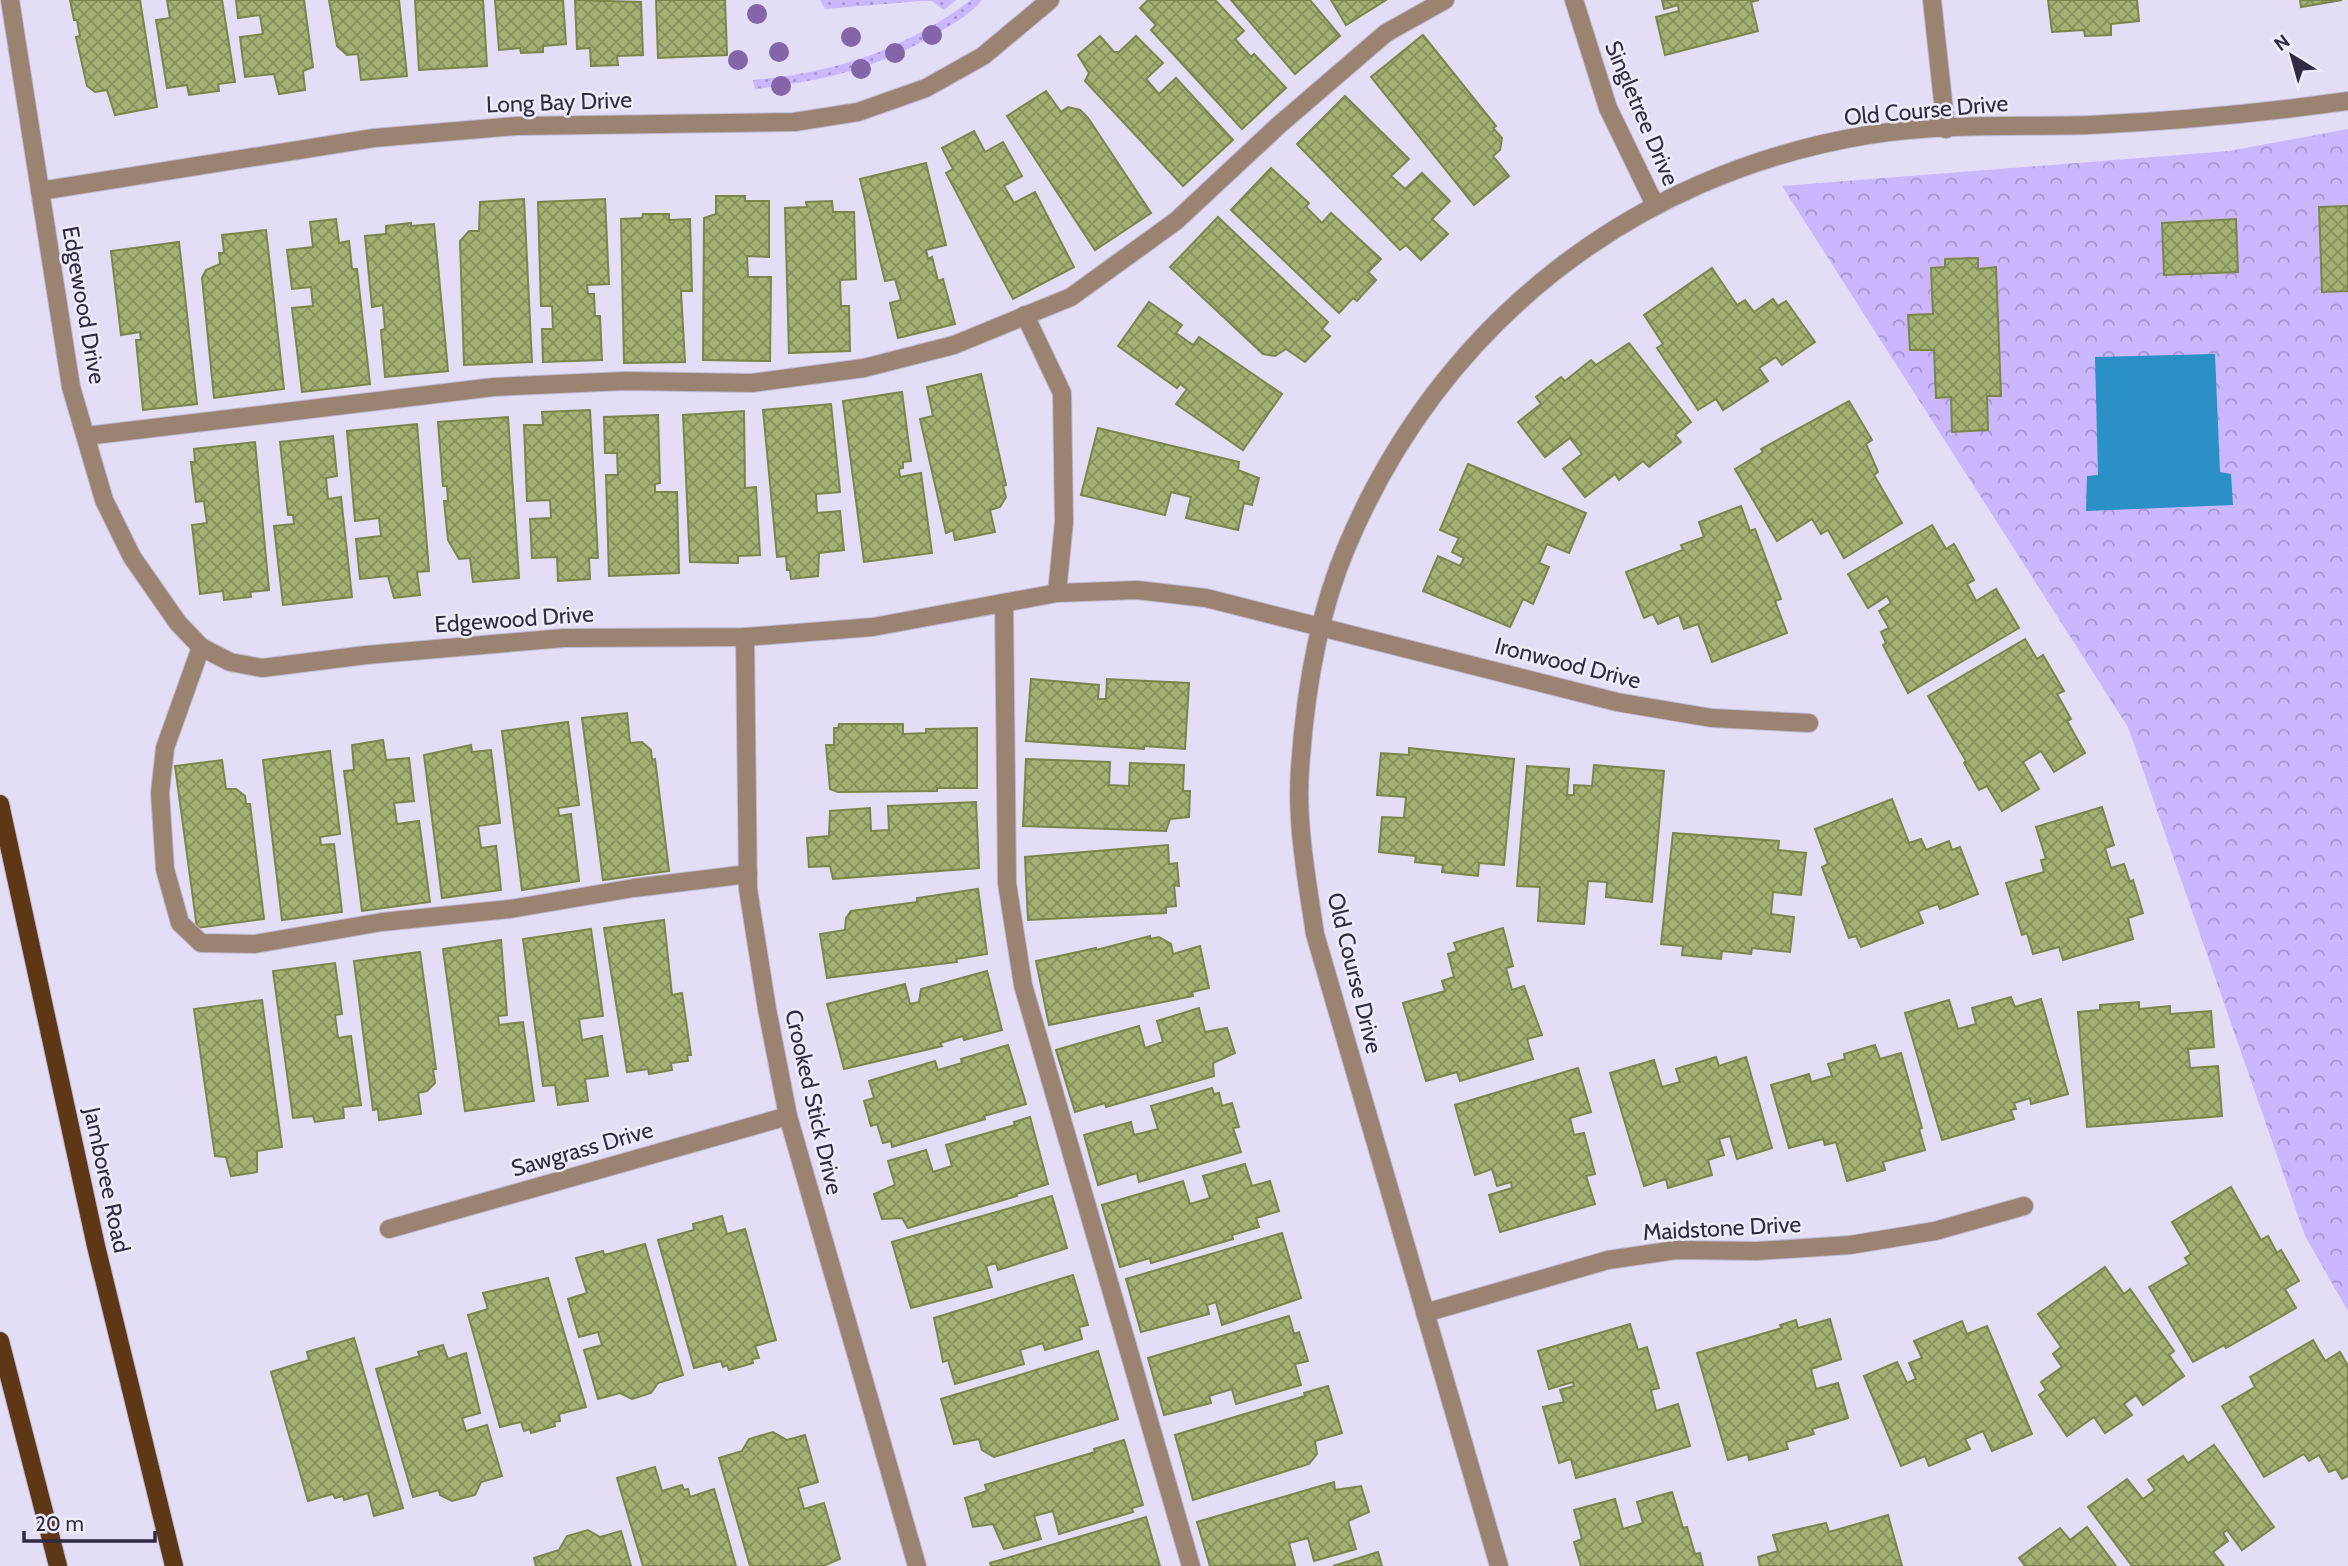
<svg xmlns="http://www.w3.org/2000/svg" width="2348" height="1566" viewBox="0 0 2348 1566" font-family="Cabin,sans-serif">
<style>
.grass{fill:url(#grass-dots)}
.park{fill:url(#park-crowns)}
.water{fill:#2a90c6}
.building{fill:url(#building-cross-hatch);stroke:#7a8549;stroke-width:2}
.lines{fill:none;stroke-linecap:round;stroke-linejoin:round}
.minor-casing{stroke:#bfb9d2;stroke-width:20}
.major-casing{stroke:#bfb9d2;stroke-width:20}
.minor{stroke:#9b8372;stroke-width:18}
.major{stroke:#5e3717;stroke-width:18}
.tree{fill:#8365a8}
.labels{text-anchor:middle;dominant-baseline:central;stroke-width:5;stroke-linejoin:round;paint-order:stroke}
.street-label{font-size:23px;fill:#312a42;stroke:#efecf9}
</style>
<defs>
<pattern id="grass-dots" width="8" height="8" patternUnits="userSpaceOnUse" patternTransform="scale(1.75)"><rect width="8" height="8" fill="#cbb7fd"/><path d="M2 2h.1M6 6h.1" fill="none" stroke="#a595ce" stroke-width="1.8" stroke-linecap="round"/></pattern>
<pattern id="park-crowns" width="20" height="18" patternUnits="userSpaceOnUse" patternTransform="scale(1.75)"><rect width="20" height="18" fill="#cbb7fd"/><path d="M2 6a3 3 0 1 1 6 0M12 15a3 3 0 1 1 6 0" fill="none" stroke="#a595ce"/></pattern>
<pattern id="building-cross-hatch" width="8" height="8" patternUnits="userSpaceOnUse" patternTransform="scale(1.75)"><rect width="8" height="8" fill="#a5b173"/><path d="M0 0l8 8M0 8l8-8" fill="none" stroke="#879060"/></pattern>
</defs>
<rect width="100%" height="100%" fill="#e3ddf6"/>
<g class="grass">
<polygon points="820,0 956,0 944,10 932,1 921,1 825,9"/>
<path d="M971,0H982C970,15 951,25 934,35C874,69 823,81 755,89L753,80C834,73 905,50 971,0Z"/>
</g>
<polygon class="park" points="2348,129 2348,1311 2305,1236 2128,727 1782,186 2229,151"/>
<polygon class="water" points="2215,354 2220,472 2231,474 2233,505 2086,511 2087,476 2098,475 2095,357"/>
<g class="building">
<polygon points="70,0 140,0 157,107 115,115 107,90 95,92 87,86 76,37 80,36 77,20 74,20"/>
<polygon points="167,0 222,0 235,82 218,84 219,91 189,95 187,85 167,88 156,20 170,18"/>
<polygon points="236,0 304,0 313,67 303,71 305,90 279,94 274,74 245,77 240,37 263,34 260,15 238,18"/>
<polygon points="329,0 399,0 407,76 361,80 358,54 347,55 337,46"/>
<polygon points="415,0 483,0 487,66 419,70"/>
<polygon points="495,0 563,0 566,44 543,46 543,52 521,53 520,48 499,50"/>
<polygon points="575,0 641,2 643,55 617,56 618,65 591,66 590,48 577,49"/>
<polygon points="656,0 725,0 727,55 658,58"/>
<polygon points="1148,0 1215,0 1244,31 1235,39 1251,57 1254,54 1286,88 1242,129 1151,30 1156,25 1140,8"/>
<polygon points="1231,0 1310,0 1340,36 1295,74"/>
<polygon points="1331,0 1386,0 1346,25"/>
<polygon points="1662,0 1759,0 1751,2 1758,31 1665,55 1656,17 1679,11 1678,5 1664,9"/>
<polygon points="2048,0 2137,0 2139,21 2111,24 2111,35 2085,36 2084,30 2052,32"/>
<polygon points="2300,0 2342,0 2301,7"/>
<polygon points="1423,35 1496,126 1493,128 1502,138 1500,150 1493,156 1509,176 1474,205 1371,77"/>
<polygon points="1100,36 1114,52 1119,52 1136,36 1163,63 1146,79 1159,94 1176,78 1233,140 1183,186 1085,81 1089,73 1078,55"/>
<polygon points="1046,91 1061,112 1068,107 1080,110 1088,118 1151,213 1095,250 1007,116"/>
<polygon points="1345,96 1409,159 1391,176 1405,189 1422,173 1450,201 1432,219 1448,234 1421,260 1406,245 1400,250 1297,144"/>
<polygon points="974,131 985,152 1003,142 1022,176 1004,186 1014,203 1035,192 1074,267 1013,299 946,173 953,169 942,148"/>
<polygon points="926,163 946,245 926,250 928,259 932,257 938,281 943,279 955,324 898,338 890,303 901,300 895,279 885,281 860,179"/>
<polygon points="1271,168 1309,203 1306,207 1322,223 1331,213 1381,259 1368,272 1376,280 1357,301 1353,298 1339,313 1231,210"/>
<polygon points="716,196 745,196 745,201 769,201 769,257 747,256 748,277 771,277 770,361 703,360 704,218 716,214"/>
<polygon points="524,199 532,362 464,365 460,241 469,231 479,231 480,202"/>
<polygon points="605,199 609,284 587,285 588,294 594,294 595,316 600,316 602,360 543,362 542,329 553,329 552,306 541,306 538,202"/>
<polygon points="832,201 833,212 854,212 856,279 840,280 841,306 849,306 850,351 789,353 785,208 807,207 806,202"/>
<polygon points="2348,206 2348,291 2322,292 2319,207"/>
<polygon points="643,214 669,214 669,220 690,219 692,291 681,291 685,362 624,363 621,219 642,218"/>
<polygon points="1218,217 1328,322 1322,329 1330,336 1305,362 1286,349 1275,356 1263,354 1170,267"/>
<polygon points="336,219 339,243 349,241 352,269 357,269 370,384 302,392 292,308 313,306 311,287 292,289 287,250 313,247 310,222"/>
<polygon points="2236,219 2238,272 2164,275 2162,223"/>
<polygon points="411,223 411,226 434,224 448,371 385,377 381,330 385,329 383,305 372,307 365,236 386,234 386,226"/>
<polygon points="266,230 284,389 214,398 202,278 206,270 220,264 219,253 224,253 222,235"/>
<polygon points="179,242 197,404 143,410 136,340 141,340 140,332 121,335 111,251"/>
<polygon points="1978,258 1978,269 1996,267 2001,396 1987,396 1988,430 1952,432 1951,397 1936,398 1934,350 1910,350 1908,315 1933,314 1931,268 1945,267 1945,259"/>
<polygon points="1712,268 1737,305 1745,300 1754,312 1773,299 1778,306 1786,301 1815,342 1782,365 1776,357 1759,368 1768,381 1723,410 1716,399 1698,410 1657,348 1663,344 1644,315"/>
<polygon points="1149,302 1182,325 1176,333 1193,345 1199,337 1282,394 1243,450 1176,404 1187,389 1180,384 1177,388 1118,346"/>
<polygon points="1629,343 1691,422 1675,435 1681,442 1649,467 1643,461 1619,480 1615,474 1585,497 1563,469 1582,454 1570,438 1545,457 1518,422 1541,404 1536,397 1561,377 1565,381 1591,360 1596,365"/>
<polygon points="981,374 1006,485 1003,486 1006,497 1000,507 990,510 995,532 955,540 953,530 946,533 920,419 933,416 927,387"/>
<polygon points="902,392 911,461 903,462 903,468 899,469 900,477 921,473 932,553 864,562 843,401"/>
<polygon points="1849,401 1872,440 1866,444 1878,472 1874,475 1902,523 1844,558 1828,530 1821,534 1812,519 1777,541 1735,469 1763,452 1761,449"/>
<polygon points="831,404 840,492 816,494 817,513 840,511 844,550 819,553 818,576 791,579 790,570 787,570 786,556 777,557 763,410"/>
<polygon points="590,410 598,558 589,558 590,579 558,581 557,557 532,558 530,519 551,518 550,500 527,501 524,425 543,425 542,412"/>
<polygon points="744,411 745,488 756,487 760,555 738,556 738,563 690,562 683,415"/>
<polygon points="658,415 660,483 655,484 655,492 677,492 679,573 609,576 606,475 618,475 617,453 605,453 604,417"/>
<polygon points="508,417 519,578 473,582 470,558 459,559 448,540 444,501 448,501 447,486 443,486 438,422"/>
<polygon points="417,424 429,571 417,572 420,595 394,598 388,576 360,579 356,539 381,536 379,518 355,521 347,431"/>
<polygon points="1098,428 1239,462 1238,470 1259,478 1252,505 1244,503 1238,530 1186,518 1191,497 1171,492 1165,515 1081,495"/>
<polygon points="333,436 337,476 326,478 328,499 341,497 352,597 283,605 274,526 294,524 293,515 288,515 280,442"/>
<polygon points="255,442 269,590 250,592 251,597 224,600 223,591 200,594 192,525 207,523 204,501 196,502 191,462 195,462 194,449"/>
<polygon points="1468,464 1586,513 1569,553 1547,544 1539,563 1549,567 1533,604 1523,599 1510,627 1423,591 1438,556 1460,566 1464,558 1452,552 1459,538 1440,530"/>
<polygon points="1741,506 1750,531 1755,529 1781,599 1775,601 1787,633 1712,662 1698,624 1684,629 1679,615 1658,624 1653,614 1644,618 1626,572 1683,550 1681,545 1704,537 1699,522"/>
<polygon points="1932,525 1946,549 1954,544 1974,580 1967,584 1976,601 1996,589 2019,628 1908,693 1883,645 1886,643 1881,632 1889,628 1879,611 1891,603 1887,596 1868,608 1848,574"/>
<polygon points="2025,639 2037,659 2043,655 2064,691 2057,694 2071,719 2067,721 2085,753 2054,772 2041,751 2023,762 2039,789 2002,811 1987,786 1979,790 1964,763 1966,761 1928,696"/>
<polygon points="1031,679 1099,685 1098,699 1106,699 1107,679 1189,683 1185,749 1144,746 1144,749 1026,741"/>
<polygon points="627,713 630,743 642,742 651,750 652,760 655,759 669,871 603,880 582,718"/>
<polygon points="568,722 579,805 558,808 559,816 571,814 579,881 522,890 502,731"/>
<polygon points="839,724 903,724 903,734 926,733 926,729 977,728 977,788 937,788 937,791 838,792 830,789 826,745 834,745 834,728 838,728"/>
<polygon points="383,740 386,760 409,758 414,801 394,803 397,824 419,821 430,902 362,911 344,771 354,770 352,745"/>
<polygon points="471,745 472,752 491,750 500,823 478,826 481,848 496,846 501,890 442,898 424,755"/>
<polygon points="1409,748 1514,759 1504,865 1479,863 1478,876 1442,872 1443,865 1415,862 1416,856 1379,852 1382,817 1404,818 1406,797 1377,795 1381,753 1409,755"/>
<polygon points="330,751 340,834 320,837 321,845 334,844 342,912 282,920 263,760"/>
<polygon points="1026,759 1110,762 1109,785 1129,786 1130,763 1184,765 1183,791 1190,791 1189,817 1170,819 1166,831 1023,826"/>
<polygon points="222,760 226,789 236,789 245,796 246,804 250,804 264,919 197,928 175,766"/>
<polygon points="1594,765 1664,771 1652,902 1606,897 1607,882 1588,881 1584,924 1538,921 1540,887 1517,886 1527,766 1569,769 1567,795 1574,795 1574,785 1592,786"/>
<polygon points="1892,799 1909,843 1921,839 1926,850 1949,841 1952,850 1960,847 1978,894 1940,909 1938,904 1918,911 1923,923 1861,947 1856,936 1849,938 1822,867 1828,864 1815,829"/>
<polygon points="976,802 979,868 833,879 830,866 809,867 807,838 829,836 830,811 870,808 871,831 889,830 888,806"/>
<polygon points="2102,807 2114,845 2105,848 2111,868 2124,864 2130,882 2133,880 2143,913 2128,918 2133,939 2063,960 2059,947 2033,954 2027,933 2022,935 2006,883 2044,872 2041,860 2046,859 2036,827"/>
<polygon points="1673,833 1779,841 1778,850 1806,853 1801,895 1773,892 1771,914 1794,917 1790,952 1752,948 1751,954 1722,951 1721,959 1682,955 1683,946 1661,944"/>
<polygon points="1168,845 1169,864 1177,863 1179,886 1174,885 1176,906 1166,907 1166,913 1028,920 1025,857"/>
<polygon points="978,889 987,954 956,959 957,962 827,978 820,934 845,930 846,918 851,911 917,902 917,898"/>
<polygon points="664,920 672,995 682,993 691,1055 687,1055 688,1061 671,1063 672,1070 649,1074 648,1069 627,1072 604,928"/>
<polygon points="1503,928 1513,966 1506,968 1512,990 1524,986 1542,1035 1527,1039 1533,1059 1460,1081 1457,1072 1426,1081 1403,1003 1445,991 1442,981 1454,977 1448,954 1457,951 1454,943"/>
<polygon points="591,929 603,1016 579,1019 582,1040 602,1036 608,1076 585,1079 588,1101 558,1105 555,1085 543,1086 523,939"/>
<polygon points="1150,936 1150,939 1159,937 1171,944 1173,954 1200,946 1209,988 1192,992 1193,996 1049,1025 1036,961 1096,948 1096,950"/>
<polygon points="501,940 507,1015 498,1016 499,1025 523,1022 534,1101 465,1111 443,949"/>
<polygon points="420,952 436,1069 433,1069 435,1083 427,1091 418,1093 421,1114 379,1120 378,1109 373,1110 354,961"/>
<polygon points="335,963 342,1014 335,1015 338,1038 351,1036 361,1105 343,1107 344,1118 315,1122 313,1116 293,1118 273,971"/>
<polygon points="987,971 1002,1030 964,1040 963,1036 940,1043 942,1046 844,1069 827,1004 905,984 910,1004 919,1002 921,989"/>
<polygon points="2011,997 2015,1007 2041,999 2068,1094 2031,1104 2030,1098 2014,1103 2016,1109 2011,1110 2014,1119 1942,1140 1905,1013 1949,1000 1958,1029 1976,1024 1972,1008"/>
<polygon points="262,1000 282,1147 257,1151 257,1172 231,1176 226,1157 215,1156 194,1009"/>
<polygon points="2139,1002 2139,1009 2170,1006 2170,1014 2211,1011 2214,1047 2188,1049 2190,1068 2218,1066 2222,1116 2087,1127 2078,1012 2100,1010 2100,1005"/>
<polygon points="1199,1008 1205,1032 1227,1028 1235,1053 1213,1063 1214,1076 1106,1107 1105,1103 1075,1112 1056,1050 1139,1026 1145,1048 1163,1042 1157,1021"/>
<polygon points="1008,1045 1026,1104 984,1116 985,1119 892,1147 891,1141 883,1143 877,1124 871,1126 864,1101 874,1098 869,1081 935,1061 938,1070 962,1063 961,1059"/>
<polygon points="1875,1045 1880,1059 1901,1053 1922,1128 1919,1129 1925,1150 1883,1162 1885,1170 1847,1181 1836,1142 1825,1145 1823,1139 1789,1148 1771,1085 1809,1074 1811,1082 1832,1076 1828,1064 1845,1059 1844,1054"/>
<polygon points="1716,1057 1719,1066 1746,1057 1772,1148 1737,1159 1730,1136 1719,1139 1724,1155 1708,1160 1712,1175 1668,1188 1666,1179 1644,1186 1610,1073 1654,1060 1662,1087 1680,1082 1676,1069"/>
<polygon points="1578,1068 1591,1112 1570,1118 1574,1135 1584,1133 1595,1174 1586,1176 1595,1204 1500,1232 1489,1195 1512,1188 1511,1182 1497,1186 1492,1169 1475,1175 1455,1105"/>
<polygon points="1212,1088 1214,1094 1219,1093 1222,1106 1232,1103 1239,1127 1233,1128 1241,1152 1139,1182 1137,1173 1098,1185 1084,1135 1131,1122 1134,1135 1158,1129 1151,1106"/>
<polygon points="1030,1117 1048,1184 1016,1194 1017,1196 908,1228 902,1218 882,1219 874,1194 895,1185 888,1161 926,1150 933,1172 952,1166 946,1145 1015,1125 1014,1122"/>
<polygon points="1245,1164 1252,1186 1270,1181 1279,1211 1256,1218 1259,1227 1232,1235 1233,1239 1151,1263 1150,1258 1120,1267 1102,1205 1183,1181 1190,1204 1210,1198 1203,1176"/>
<polygon points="2231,1187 2261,1240 2268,1236 2277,1253 2281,1250 2299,1281 2285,1289 2296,1308 2226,1348 2224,1345 2193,1362 2149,1287 2189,1264 2185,1258 2191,1254 2172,1222"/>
<polygon points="1052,1196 1067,1248 998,1270 996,1263 986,1266 992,1287 911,1308 892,1242"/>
<polygon points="722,1216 727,1234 745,1229 776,1340 755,1346 759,1358 752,1359 753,1363 729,1370 727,1365 723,1367 721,1361 694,1368 658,1240 694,1230 693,1224"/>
<polygon points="1282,1233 1301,1298 1222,1325 1216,1302 1207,1305 1209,1314 1141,1332 1126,1279"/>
<polygon points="645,1244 683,1375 658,1383 651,1393 632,1399 620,1393 598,1399 584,1350 602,1345 598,1332 579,1337 568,1299 587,1293 576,1258 603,1251 604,1255"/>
<polygon points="2105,1267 2124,1294 2130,1289 2174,1351 2169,1355 2184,1376 2143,1405 2136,1395 2124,1404 2132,1415 2105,1433 2094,1417 2067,1436 2039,1395 2046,1390 2041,1382 2062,1367 2053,1354 2061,1347 2038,1314"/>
<polygon points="1073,1275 1088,1325 1079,1327 1082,1339 1045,1350 1043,1343 1020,1350 1024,1364 955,1384 948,1360 943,1362 934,1318"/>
<polygon points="548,1278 586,1407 559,1414 560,1421 554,1422 555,1426 531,1433 530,1429 524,1431 521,1422 500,1427 468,1315 488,1309 483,1293"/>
<polygon points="1289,1316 1294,1334 1299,1332 1308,1361 1295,1364 1301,1385 1236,1404 1232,1389 1209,1396 1211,1403 1164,1415 1148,1358"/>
<polygon points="1830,1319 1841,1359 1811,1369 1816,1389 1838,1383 1848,1418 1812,1429 1814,1434 1786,1442 1788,1449 1749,1460 1748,1454 1728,1460 1697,1353 1782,1328 1780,1325 1796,1320 1798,1328"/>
<polygon points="1962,1321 1967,1334 1987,1326 2032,1434 1992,1451 1983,1431 1965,1439 1970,1449 1929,1466 1925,1456 1901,1466 1864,1376 1897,1362 1907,1383 1916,1379 1909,1363 1922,1358 1914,1341"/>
<polygon points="1630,1324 1638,1350 1647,1347 1659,1388 1651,1390 1656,1411 1678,1404 1690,1446 1576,1478 1571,1459 1559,1463 1543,1407 1564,1402 1560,1390 1574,1386 1573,1382 1549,1389 1538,1351"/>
<polygon points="354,1338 403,1508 374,1516 368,1493 344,1500 343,1496 335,1498 333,1494 308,1501 271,1372 309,1360 307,1352"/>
<polygon points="2313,1340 2325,1361 2340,1352 2348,1366 2348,1476 2342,1479 2336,1469 2329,1472 2319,1455 2309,1461 2304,1454 2264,1477 2222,1406 2255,1387 2250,1377"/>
<polygon points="443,1345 448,1359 466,1353 480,1413 462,1418 466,1431 487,1425 502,1476 481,1482 475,1495 452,1501 440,1495 439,1490 413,1497 376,1369 420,1356 418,1352"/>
<polygon points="1098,1351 1118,1419 994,1457 982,1450 979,1439 954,1444 941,1399"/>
<polygon points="1328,1386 1342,1433 1315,1441 1317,1454 1309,1464 1193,1500 1175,1435 1305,1396 1304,1393"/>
<polygon points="773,1432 787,1440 805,1435 818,1482 798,1488 804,1509 824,1503 840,1559 823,1566 750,1566 719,1458 742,1451 749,1439"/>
<polygon points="1124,1440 1143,1505 1132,1508 1133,1512 1059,1534 1053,1511 1034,1516 1041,1539 1004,1549 993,1524 973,1527 965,1498 987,1491 985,1485 1095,1452 1094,1449"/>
<polygon points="2214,1445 2274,1527 2242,1550 2227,1530 2223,1533 2228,1541 2213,1552 2224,1566 2132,1566 2088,1507 2127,1479 2143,1499 2155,1490 2148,1480 2183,1456 2188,1463"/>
<polygon points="655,1467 662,1491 682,1485 684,1490 688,1489 690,1497 714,1489 736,1566 643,1566 617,1478"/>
<polygon points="1334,1482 1335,1490 1361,1486 1369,1512 1348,1521 1356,1549 1314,1561 1308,1538 1289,1543 1295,1565 1210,1566 1197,1522"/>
<polygon points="1672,1492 1683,1528 1687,1527 1695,1554 1700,1553 1703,1566 1581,1566 1574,1542 1582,1539 1574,1510 1615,1499 1623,1529 1643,1523 1637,1502"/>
<polygon points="1888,1515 1902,1566 1760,1566 1758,1557 1778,1551 1773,1535 1826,1523 1829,1532"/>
<polygon points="1146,1517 1160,1566 991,1566 990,1563"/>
<polygon points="2087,1527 2116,1566 2025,1566 2019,1558 2060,1528 2070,1540"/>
<polygon points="588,1530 600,1537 621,1531 631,1566 536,1566 534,1558 559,1550 567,1536"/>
<polygon points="1378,1552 1382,1566 1333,1566"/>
</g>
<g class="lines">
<g class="minor-casing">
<g id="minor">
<polyline points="10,0 71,387 104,500 132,557 178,623 201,647 230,662 262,668 366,655 564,638 745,637 873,627 1057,593 1137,590 1206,598 1617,702 1712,718 1809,723"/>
<polyline points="1574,0 1608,108 1655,205"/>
<polyline points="1932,0 1946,129"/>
<polyline points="40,191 374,138 517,126 794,122 858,112 926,88 983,56 1050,0"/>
<polyline points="1025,315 1062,393 1064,522 1057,593"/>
<polyline points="86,436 494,387 625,381 752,383 864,368 954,345 1071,297 1176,221 1279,125 1386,33 1445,0"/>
<polyline points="1004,603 1007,883 1023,985 1191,1566"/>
<polyline points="745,637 748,889 767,1009 788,1116 917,1566"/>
<polyline points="201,647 165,748 160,793 165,869 180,923 201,943 255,944 382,922 510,909 634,888 748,874"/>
<polyline points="389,1229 788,1116"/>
<polyline points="1425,1313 1608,1260 1676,1250 1757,1251 1850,1245 1935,1231 2024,1206"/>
<path d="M1499,1566L1315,934C1307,880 1296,824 1300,769C1305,694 1317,616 1347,546C1440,325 1631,174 1868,135C1940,123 2016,127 2089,125C2176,121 2262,113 2348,101"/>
</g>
</g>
<g class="major-casing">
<g id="major">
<polyline points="0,804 96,1246 174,1566"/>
<polyline points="0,1341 58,1566"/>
</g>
</g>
<use href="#minor" class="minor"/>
<use href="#major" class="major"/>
</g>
<g class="tree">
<circle cx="757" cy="14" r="10"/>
<circle cx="932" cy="35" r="10"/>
<circle cx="851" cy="37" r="10"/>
<circle cx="779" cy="52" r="10"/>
<circle cx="895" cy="53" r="10"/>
<circle cx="738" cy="60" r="10"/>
<circle cx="861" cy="69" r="10"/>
<circle cx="781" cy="86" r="10"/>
</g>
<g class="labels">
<g class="street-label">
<text transform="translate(559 102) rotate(-2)">Long Bay Drive</text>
<text transform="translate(1926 110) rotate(-5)">Old Course Drive</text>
<text transform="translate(1642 113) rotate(67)">Singletree Drive</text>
<text transform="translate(84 305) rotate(80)">Edgewood Drive</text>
<text transform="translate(514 619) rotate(-4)">Edgewood Drive</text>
<text transform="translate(1568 663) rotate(14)">Ironwood Drive</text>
<text transform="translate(1355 973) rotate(76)">Old Course Drive</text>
<text transform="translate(814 1102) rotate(77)">Crooked Stick Drive</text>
<text transform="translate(582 1149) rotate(-16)">Sawgrass Drive</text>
<text transform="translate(107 1180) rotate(78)">Jamboree Road</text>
<text transform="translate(1722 1228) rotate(-3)">Maidstone Drive</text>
</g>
</g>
<g transform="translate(2292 56) rotate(323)" stroke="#efecf9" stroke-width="5" paint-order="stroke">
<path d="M0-5L12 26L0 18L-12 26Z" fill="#312a42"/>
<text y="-10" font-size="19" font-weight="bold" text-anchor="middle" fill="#312a42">N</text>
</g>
<path d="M24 1531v10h131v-10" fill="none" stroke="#312a42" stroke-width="3.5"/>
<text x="35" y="1531" font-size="21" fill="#312a42" stroke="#efecf9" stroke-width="5" paint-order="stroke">20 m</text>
</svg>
